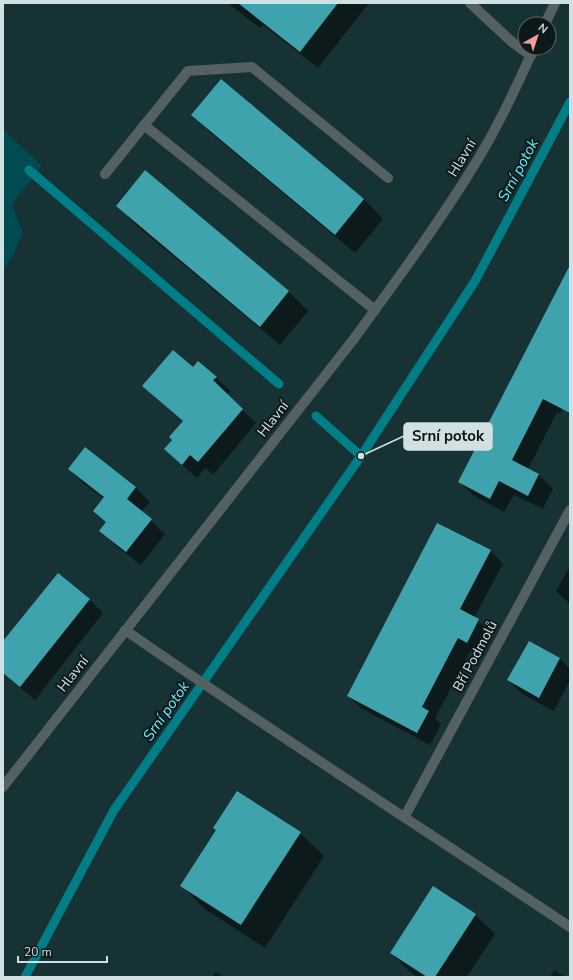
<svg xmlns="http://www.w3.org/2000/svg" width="573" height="980" viewBox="0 0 573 980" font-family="'Nunito Sans',sans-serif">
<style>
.green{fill:#004a51}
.shadow{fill:#0007}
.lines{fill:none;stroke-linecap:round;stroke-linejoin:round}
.stream{stroke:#007e87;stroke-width:9}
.building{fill:#3fa3ad}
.service{stroke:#546061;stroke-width:10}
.minor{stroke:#546061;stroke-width:10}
.tertiary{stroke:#546061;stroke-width:10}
.labels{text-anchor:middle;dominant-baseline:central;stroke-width:4;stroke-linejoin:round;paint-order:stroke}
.street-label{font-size:14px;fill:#d1e0e2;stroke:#0c1819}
.water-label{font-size:15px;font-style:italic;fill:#62effd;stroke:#0c1819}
.leader{fill:none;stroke:#d1e0e2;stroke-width:1.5}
.callout-dot{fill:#d1e0e2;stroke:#0c1819;stroke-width:1.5}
.callout{fill:#d1e0e2;stroke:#d1e0e2;stroke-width:1.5}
.callout-label{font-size:15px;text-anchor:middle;font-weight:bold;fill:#111}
</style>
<rect width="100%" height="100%" fill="#173235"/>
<polygon class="green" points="3,130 42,166 12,204 23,234 12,257 3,270"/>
<g class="shadow">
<polygon points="228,3 369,3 318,68 263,25 260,28"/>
<polygon points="192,115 364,199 383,219 355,253 212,134"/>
<polygon points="117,206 288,291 308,311 280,345 137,226"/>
<polygon points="570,268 570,395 560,414 557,412 528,469 539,475 553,489 543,509 514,495 504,512 474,496 460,482"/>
<polygon points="193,368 216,377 230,391 227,395 256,423 213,475 205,468 197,478 165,449 183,422 143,386"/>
<polygon points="86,448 136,488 150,502 141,512 165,534 141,565 115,545 101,531 107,523 104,499 83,483 69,469"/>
<polygon points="438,524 491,551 503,564 474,618 491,632 479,655 471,650 435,718 441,724 430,745 361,708 348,696"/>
<polygon points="570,566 570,604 556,591"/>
<polygon points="89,599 103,613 35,700 3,673 3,646"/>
<polygon points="529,642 560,659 570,669 570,680 554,711 522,694 508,680"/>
<polygon points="217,830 300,833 324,856 265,948 205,909 181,885"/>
<polygon points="475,915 495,934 467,977 418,977 410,972 391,953"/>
<polygon points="554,970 565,977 550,977"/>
<polygon points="216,972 224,977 212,977"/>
</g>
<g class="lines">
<g class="stream">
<polyline points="29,170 279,384"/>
<polyline points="316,416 361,456"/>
<polyline points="25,977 114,810 361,456 475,281 570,102"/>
</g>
</g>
<g class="building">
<polygon points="238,3 338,3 300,52"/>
<polygon points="221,79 364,199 335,235 191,115"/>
<polygon points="145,170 289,291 260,327 116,206"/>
<polygon points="570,265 570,413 543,399 512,460 539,474 528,496 499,481 490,499 458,482"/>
<polygon points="173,350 193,367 198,361 217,377 213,380 243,409 198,462 190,455 182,465 164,449 172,440 169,437 183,421 142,386"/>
<polygon points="85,447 136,487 127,499 152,519 126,552 99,531 106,522 93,511 104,497 68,469"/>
<polygon points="437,523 491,550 460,609 479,619 467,643 458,638 422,707 429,711 417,733 347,696"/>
<polygon points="58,573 90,599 20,687 3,673 3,641"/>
<polygon points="529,641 560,658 539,698 507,680"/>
<polygon points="237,791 301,832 241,925 180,886 216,830 213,828"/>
<polygon points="433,886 476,914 435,977 427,977 390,953"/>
</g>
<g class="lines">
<g class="service">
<polyline points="470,3 512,42 531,56"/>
<polyline points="144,125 375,310"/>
<polyline points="105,174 188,71 252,67 388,178"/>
</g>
<g class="minor">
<path d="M125,630C272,732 422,828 570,927"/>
<polyline points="405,816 570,510"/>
</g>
<g class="tertiary">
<polyline points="545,24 555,3"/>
<path d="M3,787L353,340C393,285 434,230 470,172C495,133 515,90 534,48"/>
</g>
</g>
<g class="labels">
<g class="street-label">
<text transform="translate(462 158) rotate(-59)">Hlavní</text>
<text transform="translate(273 419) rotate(-52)">Hlavní</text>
<text transform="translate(475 656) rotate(-62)">Bří Podmolů</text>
<text transform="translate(73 674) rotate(-52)">Hlavní</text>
</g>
<g class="water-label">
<text transform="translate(518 170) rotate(-62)">Srní potok</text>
<text transform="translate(166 711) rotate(-55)">Srní potok</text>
</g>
</g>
<path class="leader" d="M361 456L404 436"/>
<circle class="callout-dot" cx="361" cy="456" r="4"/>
<rect class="callout" x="404" y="423" width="88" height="27" rx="4"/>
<g class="callout-label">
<text x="448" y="441">Srní potok</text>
</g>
<rect width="573" height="980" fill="none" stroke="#d1e0e2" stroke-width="8"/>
<g transform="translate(537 36) rotate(39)"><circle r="19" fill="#0c1819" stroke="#5b6869"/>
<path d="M0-3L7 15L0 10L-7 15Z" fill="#f59c95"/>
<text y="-6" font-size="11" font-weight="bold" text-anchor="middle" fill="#d1e0e2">N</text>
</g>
<path d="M18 956v6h89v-6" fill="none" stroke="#d1e0e2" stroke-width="2"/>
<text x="24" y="956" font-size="12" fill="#d1e0e2" stroke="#0c1819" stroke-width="3" paint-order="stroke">20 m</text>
</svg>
